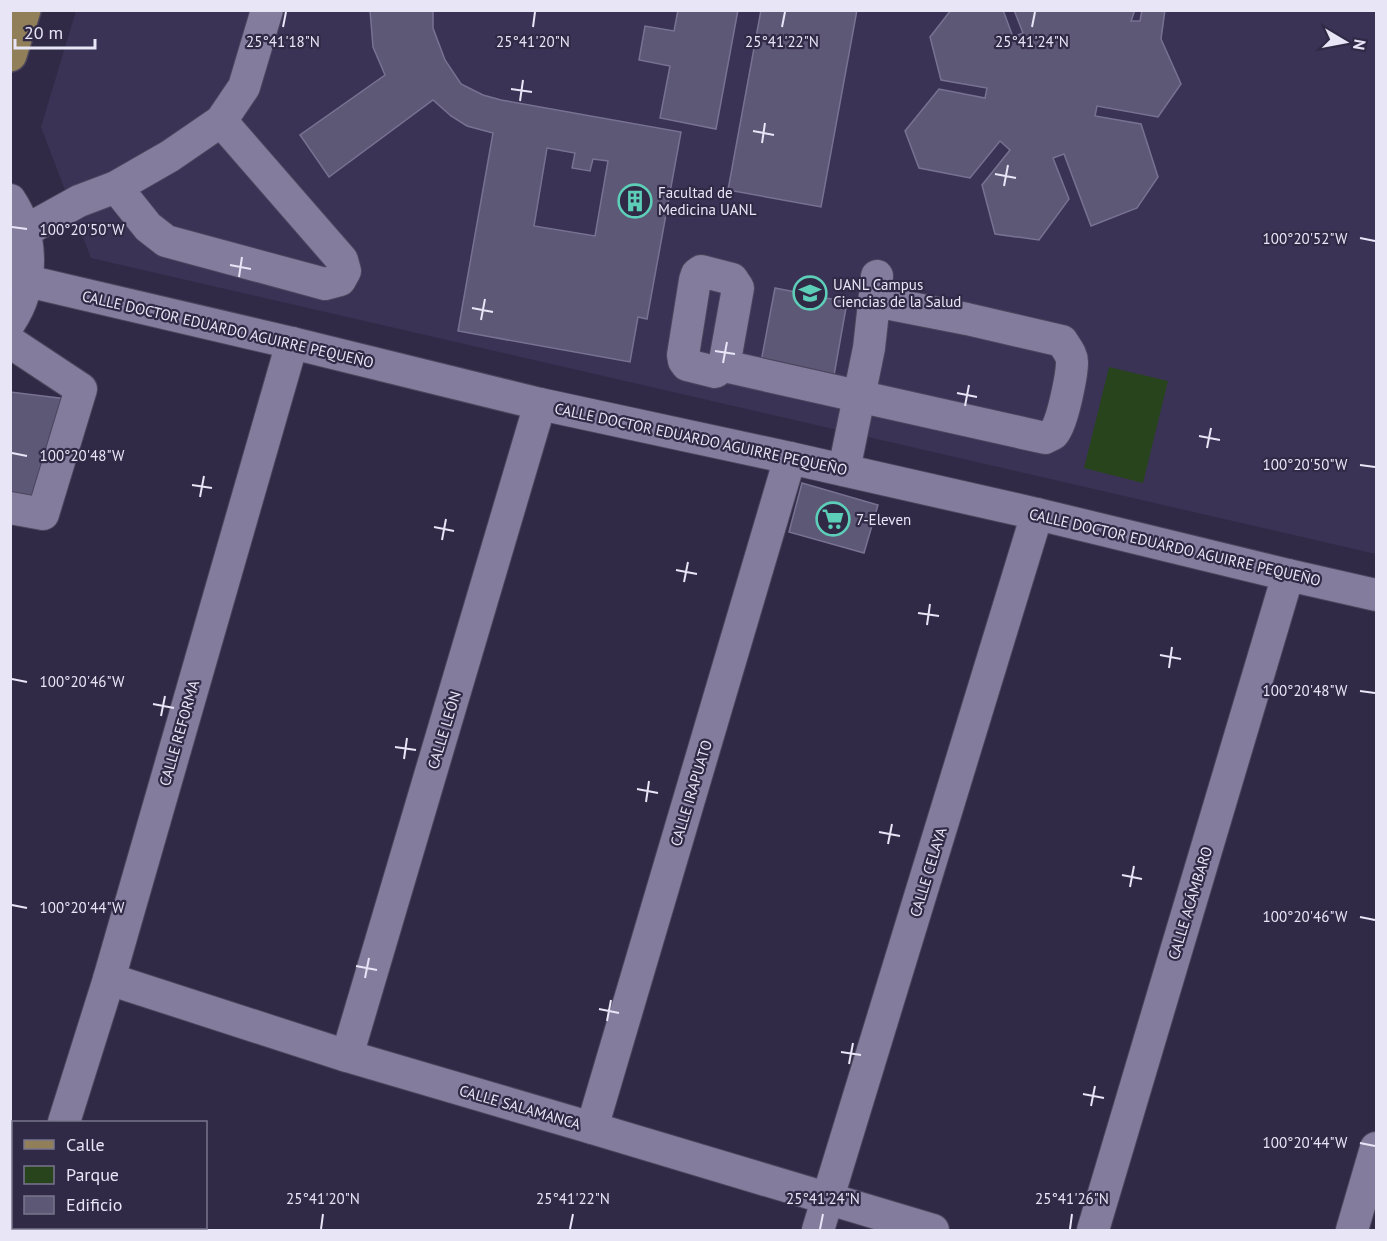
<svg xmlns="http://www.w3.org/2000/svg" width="1387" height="1241" viewBox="0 0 1387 1241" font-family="'PT Sans',sans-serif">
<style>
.built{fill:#3b3355}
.green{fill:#27441c}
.building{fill:#5e5877;stroke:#787292;stroke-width:1.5;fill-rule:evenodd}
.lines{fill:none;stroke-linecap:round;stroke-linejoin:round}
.minor-casing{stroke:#4b455d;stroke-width:34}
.major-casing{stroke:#4b455d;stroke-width:36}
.minor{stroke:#837c9d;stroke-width:32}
.major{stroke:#907f58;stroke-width:33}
.ticks{fill:none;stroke:#e8e5f7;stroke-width:2}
.labels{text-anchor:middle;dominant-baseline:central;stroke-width:4.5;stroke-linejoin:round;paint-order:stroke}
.poi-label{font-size:15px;fill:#e8e5f7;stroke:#312a46;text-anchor:start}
.street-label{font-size:15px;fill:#e8e5f7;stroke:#312a46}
.ticks-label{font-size:15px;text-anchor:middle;fill:#e8e5f7;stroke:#312a46;stroke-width:4.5;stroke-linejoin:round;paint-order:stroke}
</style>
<rect width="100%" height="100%" fill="#312a46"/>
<polygon class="built" points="76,11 1376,11 1376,554 91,258 41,127"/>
<polygon class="green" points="1109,367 1168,381 1143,483 1084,468"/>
<g class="building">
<path d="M370,10H433V28L445,60L461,84L483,95L501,100L681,132L647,319L638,317L630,362L458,331L493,133L467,126L451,116L433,100L329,177L300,135L385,75L373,47ZM547,148L575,153L572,168L590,171L593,159L608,161L595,236L534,226Z"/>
<polygon points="678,10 738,10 716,129 660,118 670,66 639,60 645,26 674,31"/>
<polygon points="761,10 857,10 821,207 728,190"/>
<polygon points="951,10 1003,10 1013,37 1023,33 1014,10 1135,10 1131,21 1140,21 1142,10 1165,10 1161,39 1181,84 1158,117 1097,106 1095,116 1141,124 1158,177 1137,208 1091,226 1064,154 1053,158 1069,199 1039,240 995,234 982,185 1010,150 1000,141 970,178 919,168 905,131 939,89 985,98 987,88 941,80 930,37"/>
<polygon points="775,288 847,302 833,381 760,367"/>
<polygon points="10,392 67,399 38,503 10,499"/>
<polygon points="802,483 878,505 864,553 789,532"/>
</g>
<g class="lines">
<g class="minor-casing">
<g id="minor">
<polyline points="116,187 148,227 166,241 325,284 340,280 345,271 342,260 221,121"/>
<path d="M10,200C34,236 34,286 10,322"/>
<polyline points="25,231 79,201 116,187 170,156 221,121 244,87 267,10"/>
<polygon points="701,271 732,279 738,288 724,366 715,372 687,365 684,361 683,355 695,280 697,274"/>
<polyline points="27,281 292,343 540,404 790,458 1037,514 1288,575 1376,595"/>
<polyline points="10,342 81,389 43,514 10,508"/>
<path d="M724,366L1045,438C1046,437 1052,435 1053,434C1062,427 1072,374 1072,362C1072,354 1066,348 1062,341L967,319L875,301"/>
<polyline points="844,470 869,348 877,276"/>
<polyline points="109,979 347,1056 592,1128 933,1230"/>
<polyline points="347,1056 540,404"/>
<polyline points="64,1122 109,979 292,343"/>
<polyline points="592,1128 790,458"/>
<polyline points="30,1230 31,1228"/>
<polyline points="818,1230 1037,514"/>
<polyline points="1093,1230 1288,575"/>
<polyline points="1352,1230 1376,1148"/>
</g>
</g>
<g class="major-casing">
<polyline id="major" points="10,55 24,10"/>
</g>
<use href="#minor" class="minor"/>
<use href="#major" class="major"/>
</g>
<path class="ticks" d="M283,27L286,12M533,27L535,12M782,27L785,12M1032,27L1035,12M511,89L532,92M520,101L523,80M753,131L774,135M762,143L765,123M995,174L1016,178M1004,186L1008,165M12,227L27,229M1360,238L1375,241M230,265L251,269M239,277L242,257M472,308L493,312M481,320L485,299M715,351L735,354M723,363L727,342M957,393L977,397M965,406L969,385M1199,436L1220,440M1207,448L1211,428M12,453L27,456M1360,465L1375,467M192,485L212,488M200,497L204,476M434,527L454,531M442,540L446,519M676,570L697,574M684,582L688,562M918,613L939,616M927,625L930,604M1160,655L1181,659M1169,668L1172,647M12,679L27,682M1360,691L1375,693M153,704L174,708M161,716L165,696M395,747L416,750M404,759L407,738M637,789L658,793M646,802L649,781M879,832L900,836M888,844L892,824M1122,875L1142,879M1130,887L1134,866M12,905L27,908M1360,917L1375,920M356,966L377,970M365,978L369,958M599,1009L619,1013M607,1021L611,1000M841,1052L861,1055M849,1064L853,1043M1083,1094L1104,1098M1091,1106L1095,1086M1360,1143L1375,1146M321,1229L323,1214M570,1229L573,1214M820,1229L823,1214M1070,1229L1072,1214"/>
<defs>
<g id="building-ring" transform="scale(1.725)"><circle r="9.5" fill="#312a46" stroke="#5dceb8" stroke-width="1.5"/><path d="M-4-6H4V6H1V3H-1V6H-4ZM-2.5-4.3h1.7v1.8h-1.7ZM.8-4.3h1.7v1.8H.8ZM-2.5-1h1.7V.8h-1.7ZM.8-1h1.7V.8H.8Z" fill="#5dceb8"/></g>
<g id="university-ring" transform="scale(1.725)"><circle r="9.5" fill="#312a46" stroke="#5dceb8" stroke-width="1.5"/><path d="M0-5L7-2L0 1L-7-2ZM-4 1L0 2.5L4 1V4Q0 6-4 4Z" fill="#5dceb8"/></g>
<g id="supermarket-ring" transform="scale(1.725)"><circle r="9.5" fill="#312a46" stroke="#5dceb8" stroke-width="1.5"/><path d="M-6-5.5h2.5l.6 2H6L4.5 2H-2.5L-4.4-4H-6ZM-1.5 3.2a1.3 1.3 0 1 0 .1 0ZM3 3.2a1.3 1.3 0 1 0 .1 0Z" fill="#5dceb8"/></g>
</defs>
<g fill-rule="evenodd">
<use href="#building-ring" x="635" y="201"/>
<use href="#university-ring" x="810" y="293"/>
<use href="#supermarket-ring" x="833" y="519"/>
</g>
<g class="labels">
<g class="poi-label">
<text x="658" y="192">Facultad de<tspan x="658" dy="17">Medicina UANL</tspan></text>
<text x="833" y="284">UANL Campus<tspan x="833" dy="17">Ciencias de la Salud</tspan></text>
<text x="856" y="519">7-Eleven</text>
</g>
<g class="street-label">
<text transform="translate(228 329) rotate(13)">CALLE DOCTOR EDUARDO AGUIRRE PEQUEÑO</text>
<text transform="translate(701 439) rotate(12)">CALLE DOCTOR EDUARDO AGUIRRE PEQUEÑO</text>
<text transform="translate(1175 547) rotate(13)">CALLE DOCTOR EDUARDO AGUIRRE PEQUEÑO</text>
<text transform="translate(444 730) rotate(-73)">CALLE LEÓN</text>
<text transform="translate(179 733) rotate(-74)">CALLE REFORMA</text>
<text transform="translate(691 793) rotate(-73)">CALLE IRAPUATO</text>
<text transform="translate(928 872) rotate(-73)">CALLE CELAYA</text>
<text transform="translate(1190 903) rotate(-73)">CALLE ACÁMBARO</text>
<text transform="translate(520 1107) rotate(16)">CALLE SALAMANCA</text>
</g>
</g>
<g class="ticks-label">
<text x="283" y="47">25°41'18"N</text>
<text x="533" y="47">25°41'20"N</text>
<text x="782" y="47">25°41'22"N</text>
<text x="1032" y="47">25°41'24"N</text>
<text x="82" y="235">100°20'50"W</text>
<text x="1305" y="244">100°20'52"W</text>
<text x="82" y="461">100°20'48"W</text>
<text x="1305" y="470">100°20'50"W</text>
<text x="82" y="687">100°20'46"W</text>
<text x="1305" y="696">100°20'48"W</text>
<text x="82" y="913">100°20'44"W</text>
<text x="1305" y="922">100°20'46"W</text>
<text x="1305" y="1148">100°20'44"W</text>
<text x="323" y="1204">25°41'20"N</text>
<text x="573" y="1204">25°41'22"N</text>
<text x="823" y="1204">25°41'24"N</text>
<text x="1072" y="1204">25°41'26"N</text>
</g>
<rect width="1387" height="1241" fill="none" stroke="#e8e5f7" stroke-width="24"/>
<rect x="12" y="1121" width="195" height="108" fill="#312a46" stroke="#7a758d" stroke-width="1.5"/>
<rect x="24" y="1140" width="30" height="9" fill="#907f58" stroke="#7a758d" stroke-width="1.5"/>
<text x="66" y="1151" font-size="18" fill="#e8e5f7">Calle</text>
<rect x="24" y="1166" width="30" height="18" fill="#27441c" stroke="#7a758d" stroke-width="1.5"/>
<text x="66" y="1181" font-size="18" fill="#e8e5f7">Parque</text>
<rect x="24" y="1196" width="30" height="18" fill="#5e5877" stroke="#7a758d" stroke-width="1.5"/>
<text x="66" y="1211" font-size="18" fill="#e8e5f7">Edificio</text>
<g transform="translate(1345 42) rotate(100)" stroke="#312a46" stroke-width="4.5" paint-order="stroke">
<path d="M0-4.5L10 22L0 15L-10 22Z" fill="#e8e5f7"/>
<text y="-9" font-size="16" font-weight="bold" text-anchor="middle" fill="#e8e5f7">N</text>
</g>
<path d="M15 39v9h80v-9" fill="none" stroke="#e8e5f7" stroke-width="3"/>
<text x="24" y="39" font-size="18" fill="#e8e5f7" stroke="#312a46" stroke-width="4.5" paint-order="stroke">20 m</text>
</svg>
